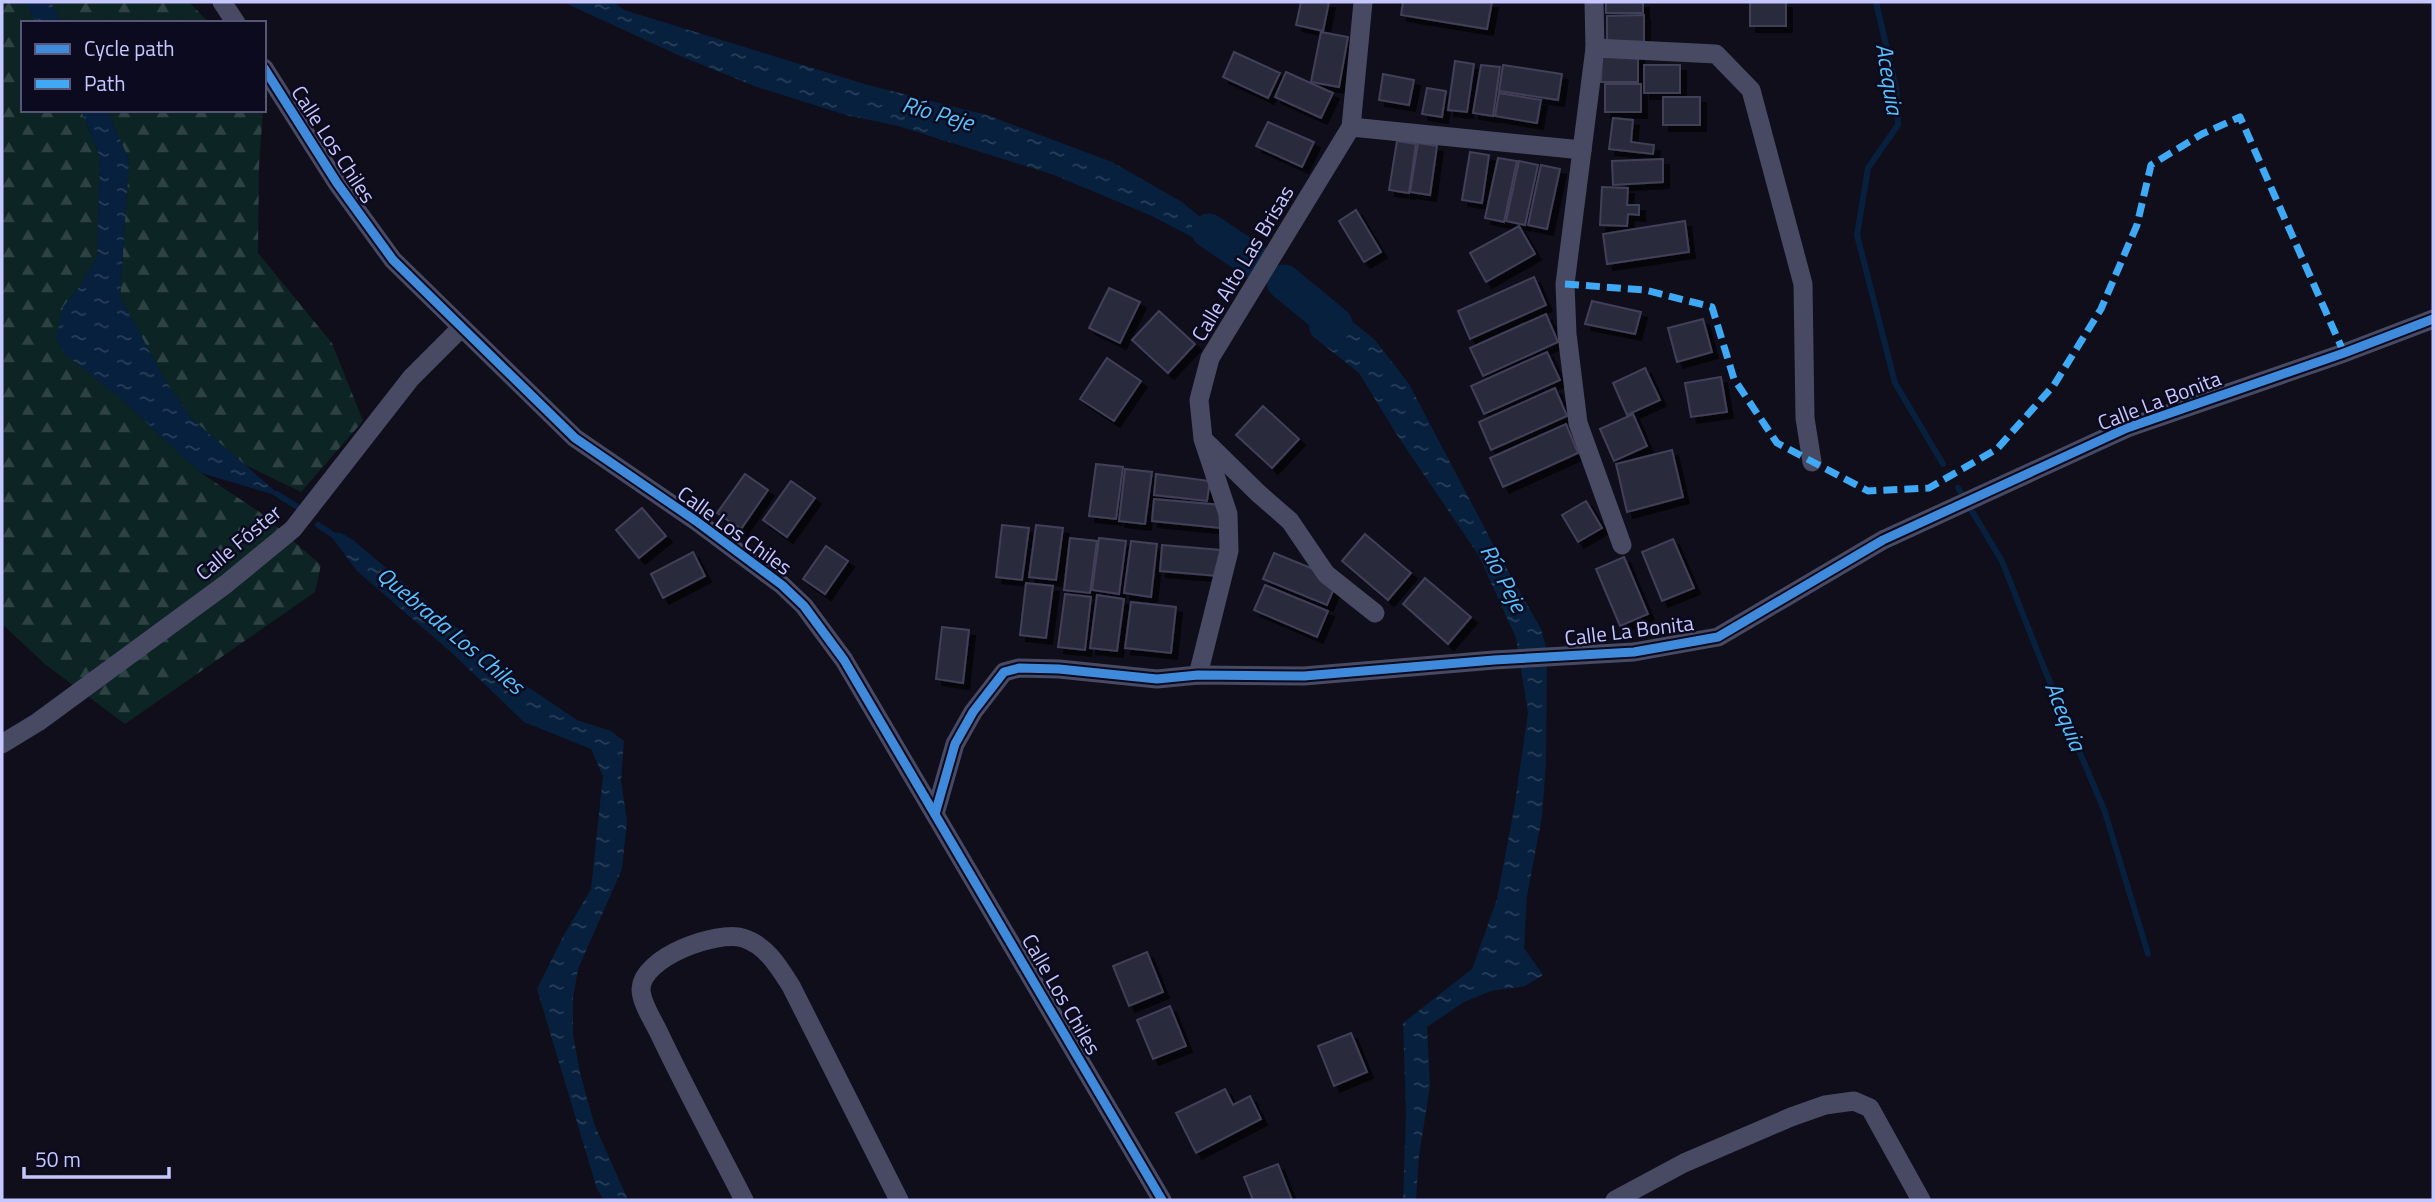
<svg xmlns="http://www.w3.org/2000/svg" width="2435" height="1202" viewBox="0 0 2435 1202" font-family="'Titillium Web',sans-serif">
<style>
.forest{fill:url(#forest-firs)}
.water{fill:url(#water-ripples)}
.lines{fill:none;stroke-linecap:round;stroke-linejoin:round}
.stream{stroke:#07203d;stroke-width:6}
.river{stroke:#07203d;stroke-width:35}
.building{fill:#2c2a3d;stroke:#413f59;stroke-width:2;filter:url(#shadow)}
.street{stroke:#484a63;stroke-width:19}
.quiet{stroke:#3fa9f5;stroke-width:7;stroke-dasharray:14 7;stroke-linecap:butt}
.cycleway-casing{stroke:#0b0a1e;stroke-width:13}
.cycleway{stroke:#408adc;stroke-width:9}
.labels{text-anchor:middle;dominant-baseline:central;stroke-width:5;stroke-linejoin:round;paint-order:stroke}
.street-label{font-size:21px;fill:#c7c7ff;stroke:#0b0a1e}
.water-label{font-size:23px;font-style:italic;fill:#55c2ff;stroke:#0b0a1e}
</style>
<defs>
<pattern id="forest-firs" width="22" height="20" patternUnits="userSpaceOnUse" patternTransform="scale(1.75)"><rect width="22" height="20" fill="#0c2423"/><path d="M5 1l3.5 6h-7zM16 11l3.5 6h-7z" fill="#2e4244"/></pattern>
<pattern id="water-ripples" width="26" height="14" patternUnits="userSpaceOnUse" patternTransform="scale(1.75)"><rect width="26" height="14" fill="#07203d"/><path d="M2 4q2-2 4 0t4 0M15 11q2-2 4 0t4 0" fill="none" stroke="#2a3f5a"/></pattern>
<filter id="shadow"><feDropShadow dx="6" dy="6" stdDeviation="0" flood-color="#0009"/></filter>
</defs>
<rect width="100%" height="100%" fill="#0f0e1a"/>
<g class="forest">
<polygon points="2,2 26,2 36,23 23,23 23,110 81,110 100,157 97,257 81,285 63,307 120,398 201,473 261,513 321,565 315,592 125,724 46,665 2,624"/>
<polygon points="51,2 189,2 209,23 62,23"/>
<polygon points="107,110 263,110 259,166 258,253 332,343 363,421 301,492 245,465 191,418 165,380 120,297 129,160"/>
</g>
<g class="water">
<polygon points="26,2 51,2 62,23 36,23"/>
<polygon points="563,2 613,2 624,10 868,85 987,115 1112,162 1182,202 1248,257 1211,247 1152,216 1054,175 898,126 846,115 754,86 678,55"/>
<polygon points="81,110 107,110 129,160 120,297 165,380 191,418 282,497 201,473 120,398 65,354 56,339 63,307 81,285 97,257 100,157"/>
<polygon points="1317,293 1375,340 1409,384 1493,544 1541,629 1547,651 1546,763 1542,817 1527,896 1524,948 1543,975 1525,986 1491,991 1464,1002 1427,1027 1430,1086 1419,1156 1416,1200 1403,1200 1406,1113 1403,1023 1472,969 1497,899 1514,809 1528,713 1516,638 1479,556 1397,435 1359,373 1311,335 1301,294"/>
<polygon points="328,532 341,533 353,540 522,683 577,720 611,731 624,741 621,781 627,821 622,869 578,969 573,998 573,1034 580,1073 595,1126 628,1200 604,1200 597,1189 537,989 564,935 591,889 603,776 591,749 524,722 452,653 357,571"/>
</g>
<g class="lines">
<g class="stream">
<polyline points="1876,2 1896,88 1898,125 1868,168 1857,235 1895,383 1943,464"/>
<polyline points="1958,488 2002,561 2042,663 2105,812 2148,954"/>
<polyline points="277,494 296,506"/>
<polyline points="318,525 335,536"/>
</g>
<g class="river">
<polyline points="1209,231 1258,264"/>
<polyline points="1284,282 1335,324"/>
</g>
</g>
<g class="building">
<polygon points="1301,2 1329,2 1323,31 1296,25"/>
<polygon points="1403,2 1492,2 1487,29 1401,15"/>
<rect x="1606" y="2" width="37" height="11"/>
<rect x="1750" y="2" width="36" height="24"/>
<polygon points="1644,15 1644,43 1607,44 1607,16"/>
<polygon points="1321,32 1348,37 1339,87 1311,82"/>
<polygon points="1234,52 1280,73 1268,98 1223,77"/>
<polygon points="1602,54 1638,54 1638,82 1601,82"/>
<polygon points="1455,61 1474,64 1467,112 1448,110"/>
<polygon points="1481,65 1500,67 1493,116 1473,113"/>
<polygon points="1503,65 1562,74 1558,100 1499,91"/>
<rect x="1644" y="65" width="36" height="28"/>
<polygon points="1286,72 1333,93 1321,118 1275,97"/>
<polygon points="1383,74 1414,80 1409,105 1379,100"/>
<rect x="1605" y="84" width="36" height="28"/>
<polygon points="1427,88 1446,91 1442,117 1422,114"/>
<polygon points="1499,93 1541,100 1537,123 1495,116"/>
<rect x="1663" y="97" width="37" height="28"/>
<polygon points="1613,118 1633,120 1631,142 1654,145 1653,154 1609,149"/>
<polygon points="1268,122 1314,142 1302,167 1256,146"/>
<polygon points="1397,141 1416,144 1409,193 1389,190"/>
<polygon points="1418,143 1437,146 1430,195 1410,192"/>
<polygon points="1470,152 1489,155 1482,203 1462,200"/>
<polygon points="1498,158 1517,161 1504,222 1485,218"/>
<polygon points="1663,159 1663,182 1613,185 1612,161"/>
<polygon points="1519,161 1538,165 1525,225 1506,221"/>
<polygon points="1541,165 1560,169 1547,229 1528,225"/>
<polygon points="1602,187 1628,188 1627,205 1639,205 1639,215 1628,214 1627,226 1600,225"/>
<polygon points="1356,210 1381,252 1364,262 1339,221"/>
<polygon points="1685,221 1689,252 1607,264 1603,234"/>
<polygon points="1519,226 1535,254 1486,282 1470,253"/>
<polygon points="1534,277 1546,305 1470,339 1458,311"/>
<polygon points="1109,288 1140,302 1120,343 1089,328"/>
<polygon points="1592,301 1641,312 1635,334 1585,324"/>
<polygon points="1159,311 1195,344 1168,373 1132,340"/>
<polygon points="1546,314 1558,342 1483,376 1470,348"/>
<polygon points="1703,319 1712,352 1677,362 1668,328"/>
<polygon points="1547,352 1560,380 1484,414 1471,386"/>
<polygon points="1107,358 1141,381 1114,421 1080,399"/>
<polygon points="1645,368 1660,400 1627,415 1613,383"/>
<polygon points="1721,377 1727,412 1691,417 1685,383"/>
<polygon points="1555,388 1567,416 1491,450 1479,422"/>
<polygon points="1263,406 1299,439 1272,468 1236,435"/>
<polygon points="1633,414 1647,446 1614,461 1600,429"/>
<polygon points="1566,424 1578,453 1503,487 1490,458"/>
<polygon points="1672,450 1683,497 1627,512 1616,464"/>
<polygon points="1096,464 1123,467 1116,519 1089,516"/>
<polygon points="1125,469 1152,472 1145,524 1119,521"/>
<polygon points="745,474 768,490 741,529 717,513"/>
<polygon points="1156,474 1210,481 1207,501 1154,495"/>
<polygon points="791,481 815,498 787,537 763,520"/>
<polygon points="1154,499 1222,505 1220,528 1152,521"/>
<polygon points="1586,501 1602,528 1578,542 1562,515"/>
<polygon points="642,508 666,536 639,558 616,530"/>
<polygon points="1002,525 1029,528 1022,580 996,577"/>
<polygon points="1036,525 1063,528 1056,580 1029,577"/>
<polygon points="1365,534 1411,573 1388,600 1342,561"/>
<polygon points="1070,538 1097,541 1090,593 1064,590"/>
<polygon points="1099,538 1126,541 1119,594 1092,590"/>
<polygon points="1673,539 1694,588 1662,601 1642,552"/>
<polygon points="1131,541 1157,544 1151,597 1124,593"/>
<polygon points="1162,545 1221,550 1218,576 1160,571"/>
<polygon points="826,546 848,561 825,594 803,579"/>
<polygon points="693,552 705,576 663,598 651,574"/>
<polygon points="1274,553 1338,579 1327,605 1263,579"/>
<polygon points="1624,557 1648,614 1620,626 1596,569"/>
<polygon points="1425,578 1471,617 1448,644 1403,604"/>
<polygon points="1026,583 1053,586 1046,638 1020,635"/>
<polygon points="1265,585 1328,611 1317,637 1254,610"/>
<polygon points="1065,594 1091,597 1085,650 1058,647"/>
<polygon points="1097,595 1124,599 1117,651 1090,648"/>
<polygon points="1131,602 1176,607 1171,653 1125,648"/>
<polygon points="942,627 969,630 963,683 936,679"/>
<polygon points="1147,952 1163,992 1129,1006 1113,966"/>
<polygon points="1170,1006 1186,1046 1153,1059 1137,1020"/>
<polygon points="1351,1033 1367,1072 1334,1086 1318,1046"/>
<polygon points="1225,1089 1233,1105 1250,1096 1261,1119 1196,1153 1176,1113"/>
<polygon points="1278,1164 1292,1200 1253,1200 1244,1177"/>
</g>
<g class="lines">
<g class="street">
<polyline points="222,2 236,23"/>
<polyline points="1594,2 1595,48 1565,284 1567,334 1578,423 1622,545"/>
<polyline points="1595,48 1716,54 1751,90 1803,284 1805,418 1812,462"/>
<polyline points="264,68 337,183 393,260 575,438 696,521 782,585 804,606 844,660 1162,1200"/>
<polyline points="1351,127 1582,150"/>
<polyline points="1206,442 1258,493 1290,521 1326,574 1375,613"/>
<polyline points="1198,675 1229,551 1228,514 1203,439 1199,400 1210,358 1351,127 1363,2"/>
<polyline points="2,744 38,722 226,584 293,529 411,378 461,328"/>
<polyline points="935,814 955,744 973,712 1004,672 1019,668 1059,669 1157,679 1198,675 1304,676 1494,660 1634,652 1718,637 1883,540 2127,428 2344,353 2433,319"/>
<path d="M744,1200C716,1145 686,1090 659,1033C653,1020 641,1003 641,989C642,957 717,930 743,938C766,945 779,967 791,986L899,1200"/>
<polyline points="1615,1200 1684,1163 1791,1117 1825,1105 1854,1101 1870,1108 1921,1200"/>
</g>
<polyline class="quiet" points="1565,284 1645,290 1712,307 1734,379 1777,443 1868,491 1929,488 1997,449 2054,385 2101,309 2137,225 2151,165 2202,134 2240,117 2344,353"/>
<g class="cycleway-casing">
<g id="cycleway">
<polyline points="264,68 337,183 393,260 575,438 696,521 782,585 804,606 844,660 1162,1200"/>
<polyline points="935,814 955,744 973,712 1004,672 1019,668 1059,669 1157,679 1198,675 1304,676 1494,660 1634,652 1718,637 1883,540 2127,428 2344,353 2433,319"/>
</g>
</g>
<use href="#cycleway" class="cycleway"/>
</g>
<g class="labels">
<g class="street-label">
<text transform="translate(334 144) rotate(57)">Calle Los Chiles</text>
<text transform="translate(1242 263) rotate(-59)">Calle Alto Las Brisas</text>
<text transform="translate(2159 400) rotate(-21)">Calle La Bonita</text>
<text transform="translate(735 530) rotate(36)">Calle Los Chiles</text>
<text transform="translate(238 542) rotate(-40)">Calle Fóster</text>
<text transform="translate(1629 630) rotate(-7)">Calle La Bonita</text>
<text transform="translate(1062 994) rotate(60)">Calle Los Chiles</text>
</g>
<g class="water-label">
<text transform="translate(1890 79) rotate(81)">Acequia</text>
<text transform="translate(938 113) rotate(16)">Río Peje</text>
<text transform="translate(1504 578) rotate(62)">Río Peje</text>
<text transform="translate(451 630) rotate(40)">Quebrada Los Chiles</text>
<text transform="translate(2066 716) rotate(68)">Acequia</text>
</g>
</g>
<rect width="2435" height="1202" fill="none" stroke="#c7c7ff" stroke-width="7"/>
<rect x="21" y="21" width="245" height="91" fill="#0b0a1e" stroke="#565678" stroke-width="2"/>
<rect x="35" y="44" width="35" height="10" fill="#408adc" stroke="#565678" stroke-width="2"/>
<text x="84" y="56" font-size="21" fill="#c7c7ff">Cycle path</text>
<rect x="35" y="79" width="35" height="10" fill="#3fa9f5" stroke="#565678" stroke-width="2"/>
<text x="84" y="91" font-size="21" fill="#c7c7ff">Path</text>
<path d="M24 1167v10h145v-10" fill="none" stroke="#c7c7ff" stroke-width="3.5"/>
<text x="35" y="1167" font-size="21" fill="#c7c7ff" stroke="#0b0a1e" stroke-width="5" paint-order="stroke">50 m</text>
</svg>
